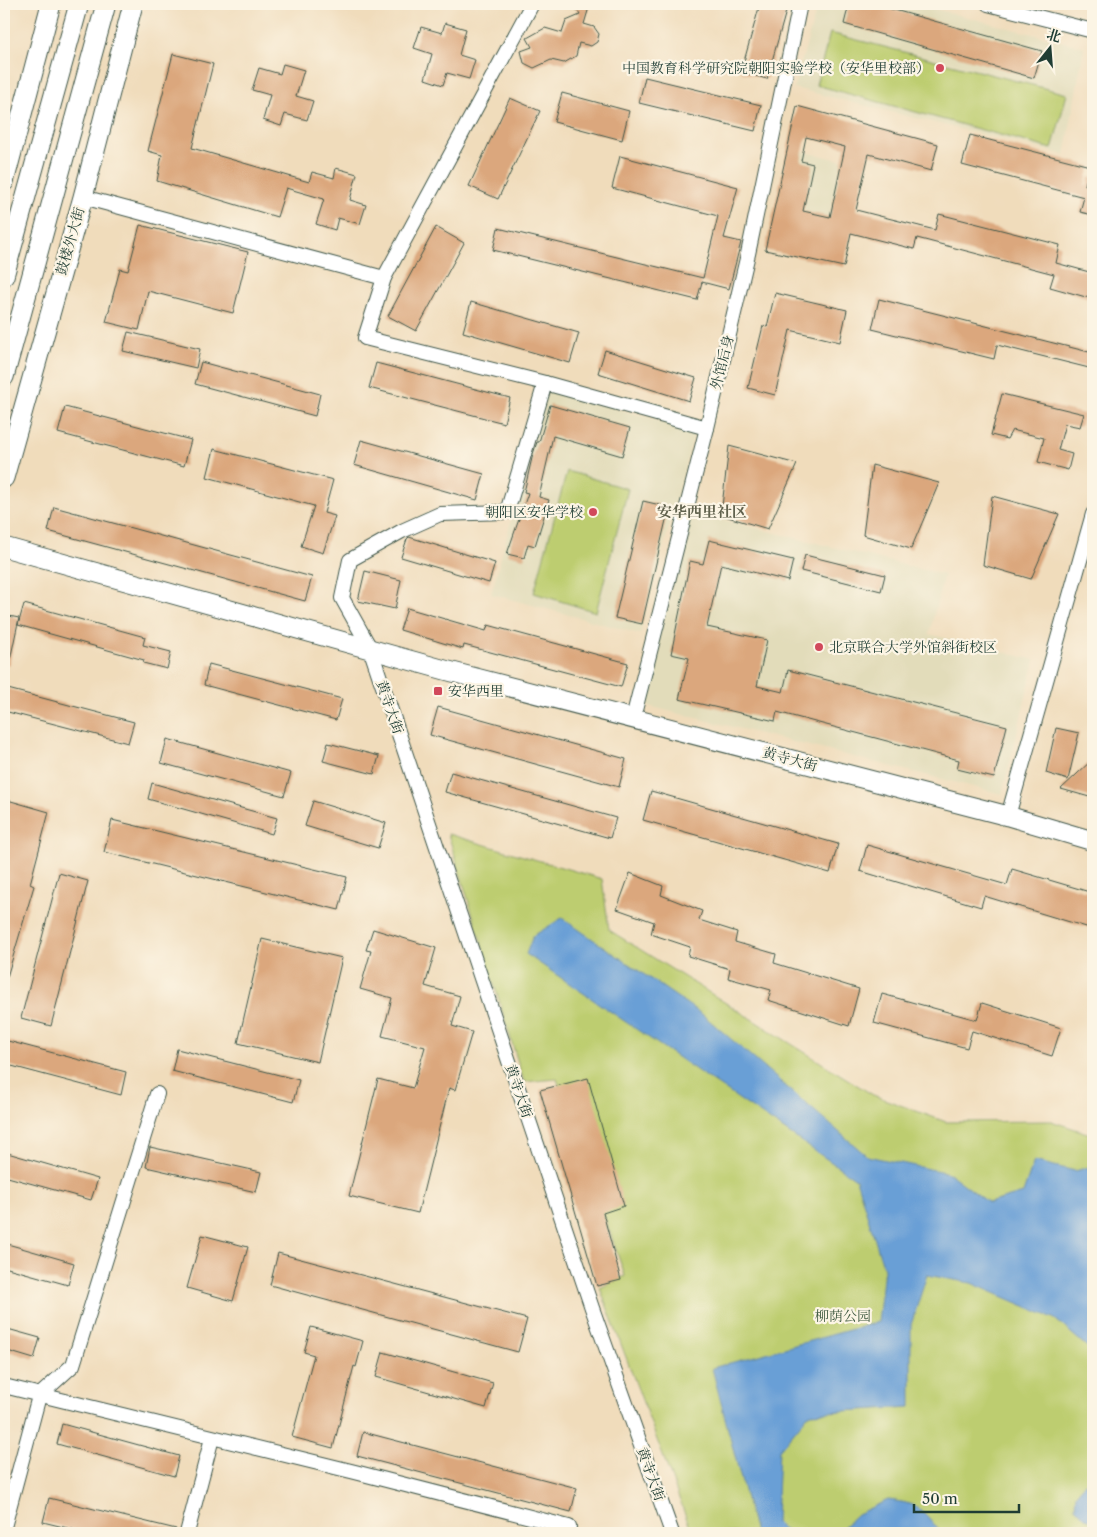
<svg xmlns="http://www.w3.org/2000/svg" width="1097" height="1537" viewBox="0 0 1097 1537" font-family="'Libre Caslon Text','Noto Serif SC',serif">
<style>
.built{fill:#e2dcba}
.green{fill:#bdcd70;stroke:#6e8552}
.water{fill:#699fd6;stroke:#446e85}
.building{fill:#dba77d;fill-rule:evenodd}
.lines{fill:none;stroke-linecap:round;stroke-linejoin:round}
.street-casing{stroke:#3e5548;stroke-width:16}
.secondary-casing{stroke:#3e5548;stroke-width:21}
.street{stroke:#fff;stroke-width:14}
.secondary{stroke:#fff;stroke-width:19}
.poi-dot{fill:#d1495b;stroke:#fcf5e5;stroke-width:2}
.labels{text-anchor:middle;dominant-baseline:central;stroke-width:4.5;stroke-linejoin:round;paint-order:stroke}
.poi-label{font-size:14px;fill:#1f3d34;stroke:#fcf5e5;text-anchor:end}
.street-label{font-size:14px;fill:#1f3d34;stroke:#fcf5e5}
.park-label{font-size:14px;fill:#3f5a40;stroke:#fcf5e5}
.neighbourhood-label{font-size:15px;font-weight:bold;fill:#61624e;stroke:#fcf5e5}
</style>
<rect width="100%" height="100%" fill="#fcf5e5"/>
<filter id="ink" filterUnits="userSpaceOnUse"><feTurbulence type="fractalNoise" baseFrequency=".02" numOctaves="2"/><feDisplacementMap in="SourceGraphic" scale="10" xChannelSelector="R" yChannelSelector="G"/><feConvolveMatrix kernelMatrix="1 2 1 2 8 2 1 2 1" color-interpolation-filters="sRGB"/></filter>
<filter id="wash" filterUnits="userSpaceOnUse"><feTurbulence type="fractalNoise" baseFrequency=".0096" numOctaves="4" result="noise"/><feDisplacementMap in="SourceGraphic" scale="20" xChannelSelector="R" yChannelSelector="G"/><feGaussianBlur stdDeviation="1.12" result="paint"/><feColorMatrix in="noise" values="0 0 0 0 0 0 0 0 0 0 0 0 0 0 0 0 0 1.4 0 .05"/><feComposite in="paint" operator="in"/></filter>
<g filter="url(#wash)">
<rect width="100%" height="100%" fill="#f0dcbb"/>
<g class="built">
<polygon points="818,4 915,4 1084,47 1065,155 794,88"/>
<polygon points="788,148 866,166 844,267 765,250"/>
<polygon points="547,390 695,430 640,634 491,594"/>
<polygon points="692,512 944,575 929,634 1035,660 1002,794 640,704"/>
</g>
<g class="green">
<polygon points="830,33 1067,94 1052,149 816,85"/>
<polygon points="567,471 628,489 596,612 534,593"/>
<polygon points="448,834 602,879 609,930 873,1095 946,1122 1051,1121 1093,1135 1093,1533 692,1533 600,1288 625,1276 557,1079 524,1082"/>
</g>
<g class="water">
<polygon points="562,918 703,1015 867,1156 949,1173 989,1203 1023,1193 1034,1161 1075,1171 1093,1166 1093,1352 1055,1319 971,1283 927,1275 911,1325 911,1407 810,1413 779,1450 776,1522 788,1533 755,1533 712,1368 878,1322 884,1269 856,1179 526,954 533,936"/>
<polygon points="1093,1482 1093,1520 1085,1518 1075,1507 1076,1494 1085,1483"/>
<path d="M888,1500C918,1503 922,1509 941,1533H837L857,1514Z"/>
</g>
<g id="blocks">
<g class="building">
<polygon points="573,4 590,4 584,24 594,27 599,34 597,42 591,46 579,43 576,56 564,63 551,60 534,68 524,63 521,51 532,47 527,38 545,28 562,33 566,21 580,15"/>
<polygon points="760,4 788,4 767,79 741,72"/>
<polygon points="849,4 873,4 1042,51 1034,78 844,24"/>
<polygon points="445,23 466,29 459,55 475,60 469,79 447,73 443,85 425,79 432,54 414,48 421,27 442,33"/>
<polygon points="173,54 213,64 192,148 309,182 312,172 334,178 336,168 357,174 350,200 366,205 360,224 338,218 335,230 316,224 324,199 286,188 277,217 157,181 162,155 148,151"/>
<polygon points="283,64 304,70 296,96 313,101 307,120 285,114 281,126 263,120 270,95 252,90 259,68 280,74"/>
<polygon points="645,77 761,105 755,131 639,103"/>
<polygon points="562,93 629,111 622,140 554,122"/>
<polygon points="510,98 540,111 498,199 469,186"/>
<path d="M797,106L938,144L931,171L869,154L856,210L935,230L939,214L1060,245L1056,263L1093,273V299L1050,287L1054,274L917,238L914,249L851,233L844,267L765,250ZM806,137L845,147L830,217L803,211L813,164L801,161Z"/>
<polygon points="970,135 1090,166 1085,185 1087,185 1089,177 1093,177 1093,215 1080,212 1084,197 962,165"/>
<polygon points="620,156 738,187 724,238 741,242 729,289 702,282 697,300 493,250 498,228 703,278 718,216 612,188"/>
<polygon points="140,225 248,252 233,313 148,291 139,330 106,322 120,269 128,271"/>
<polygon points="436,227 464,243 416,331 388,316"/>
<polygon points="775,293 847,310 840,342 790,330 775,395 748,388 763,326 767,327"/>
<polygon points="879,299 1093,353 1093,369 997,345 994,359 872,329"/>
<polygon points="471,302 579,333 570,363 463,332"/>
<polygon points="128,332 200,349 196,368 123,351"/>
<polygon points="605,350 696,378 689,401 598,373"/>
<polygon points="201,362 320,394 315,416 195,384"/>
<polygon points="376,363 510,398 504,423 369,388"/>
<polygon points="1002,394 1084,414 1080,427 1065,424 1058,450 1072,454 1068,470 1038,462 1044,438 1012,430 1007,439 991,435"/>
<polygon points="550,405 630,428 622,456 553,436 539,497 549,500 535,546 528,544 524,558 507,554 528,493 524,492 533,454 537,442 539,442"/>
<polygon points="65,407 191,440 184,466 58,433"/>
<polygon points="361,440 484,474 477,500 354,465"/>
<polygon points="729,446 797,464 768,529 721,515"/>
<polygon points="214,449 333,480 324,513 335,516 323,553 301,546 314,506 207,477"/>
<polygon points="872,465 939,483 911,549 863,535"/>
<polygon points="992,496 1059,514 1031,579 983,565"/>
<polygon points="643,501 669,507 642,624 615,618"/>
<polygon points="54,507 312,577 305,601 48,531"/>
<polygon points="409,537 495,563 489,583 401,557 407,539"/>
<polygon points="709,540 793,560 788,581 721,564 707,627 767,640 757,686 783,692 788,670 1007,726 994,778 957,769 959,760 777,712 775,721 679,699 689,658 671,654 690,561 703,564"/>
<polygon points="805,555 885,575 881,591 801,571"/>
<polygon points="365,571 401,580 395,609 358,601"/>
<polygon points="24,604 145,637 143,645 171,652 167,669 143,663 144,660 18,625"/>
<polygon points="407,608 486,631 488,625 628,663 621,687 464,645 463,649 400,630"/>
<polygon points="4,615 19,618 9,665 4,664"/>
<polygon points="209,664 342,699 336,720 204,685"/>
<polygon points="4,688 134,722 128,743 4,711"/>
<polygon points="438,707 626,759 619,787 430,735"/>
<polygon points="1056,728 1079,733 1068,780 1046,773"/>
<polygon points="167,739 291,773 284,796 161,763"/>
<polygon points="328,743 379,756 374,774 323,761"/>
<polygon points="1093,759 1093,798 1061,789"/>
<polygon points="451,772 616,818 610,838 445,792"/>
<polygon points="152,783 277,818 272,834 148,799"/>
<polygon points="651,791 838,844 830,873 643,820"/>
<polygon points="4,799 49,812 30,884 34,886 7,977 4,976"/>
<polygon points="313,801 386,823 378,848 305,826"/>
<polygon points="112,820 347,877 339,910 104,852"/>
<polygon points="867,845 1007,885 1012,869 1093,893 1093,929 984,896 981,907 860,871"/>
<polygon points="59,873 88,881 51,1026 21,1018"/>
<polygon points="630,873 663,886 661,895 702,911 699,920 737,932 735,942 776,954 774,963 859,989 849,1026 768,1000 771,990 728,978 730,969 688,956 690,947 651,934 654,922 617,909"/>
<polygon points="373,929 436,948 425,986 460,996 452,1026 472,1032 455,1090 449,1088 418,1213 349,1196 378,1079 413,1088 425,1047 382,1036 392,998 360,989 371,951 366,950"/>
<polygon points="262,939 342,958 318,1062 238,1043"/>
<polygon points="882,994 977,1020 982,1003 1061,1028 1052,1056 972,1031 967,1048 874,1023"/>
<polygon points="4,1040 126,1072 121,1095 4,1064"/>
<polygon points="177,1049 299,1080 293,1102 172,1071"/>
<polygon points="588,1078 624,1206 603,1213 621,1280 597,1286 540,1090"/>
<polygon points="150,1147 261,1172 256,1192 146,1167"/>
<polygon points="4,1152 98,1179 91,1200 4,1176"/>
<polygon points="202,1235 248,1247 233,1301 187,1288"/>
<polygon points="4,1243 74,1263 68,1285 4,1267"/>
<polygon points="278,1253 527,1319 518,1352 270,1285"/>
<polygon points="311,1327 363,1341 356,1367 354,1366 333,1448 292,1437 314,1355 304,1352"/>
<polygon points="4,1328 40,1338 34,1359 4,1350"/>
<polygon points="383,1352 493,1383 486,1408 376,1377"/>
<polygon points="62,1424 179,1456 174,1476 57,1444"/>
<polygon points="363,1432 577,1488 571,1512 357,1456"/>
<polygon points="49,1498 176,1529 176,1533 88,1533 43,1522"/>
</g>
</g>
</g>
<g filter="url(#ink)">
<use href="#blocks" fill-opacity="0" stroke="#3e5548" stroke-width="1"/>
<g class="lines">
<g class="street-casing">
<g id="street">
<polyline points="532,4 384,278 365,338 545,383 707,428"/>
<polyline points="988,4 1093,31"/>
<polyline points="83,197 384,278"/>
<polyline points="545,383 507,512 440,514 402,531 350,560 342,598 370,648 592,1308 672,1533"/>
<polyline points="633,718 707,428 748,254 800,4"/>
<polyline points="1008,816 1093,514"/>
<polyline points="4,1386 355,1472 569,1527"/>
<polyline points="4,1527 39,1396 73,1365 157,1094"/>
<polyline points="187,1533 212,1438"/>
</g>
</g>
<g class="secondary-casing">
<g id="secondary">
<polyline points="4,182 51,4"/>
<polyline points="4,276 79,4"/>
<polyline points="4,377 106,4"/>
<polyline points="4,478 83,197 133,4"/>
<polyline points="4,547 445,670 1008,816 1093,841"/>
</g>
</g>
<use href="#street" class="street"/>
<use href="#secondary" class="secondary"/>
</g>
</g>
<g class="poi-dot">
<circle cx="940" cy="68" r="5"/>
<circle cx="593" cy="512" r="5"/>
<circle cx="819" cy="647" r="5"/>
<rect x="433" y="686" width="10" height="10" rx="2.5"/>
</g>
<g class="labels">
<g class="poi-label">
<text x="930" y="68">中国教育科学研究院朝阳实验学校（安华里校部）</text>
<text x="583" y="512">朝阳区安华学校</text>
<text x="829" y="647" text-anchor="start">北京联合大学外馆斜街校区</text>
<text x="448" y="691" text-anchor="start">安华西里</text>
</g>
<g class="street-label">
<text transform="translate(70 241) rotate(-74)">鼓楼外大街</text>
<text transform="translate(722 362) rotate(-76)">外馆后身</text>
<text transform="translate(390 707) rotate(71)">黄寺大街</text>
<text transform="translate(790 759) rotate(15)">黄寺大街</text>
<text transform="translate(519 1091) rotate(71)">黄寺大街</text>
<text transform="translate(651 1474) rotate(70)">黄寺大街</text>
</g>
<g class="park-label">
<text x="843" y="1316">柳荫公园</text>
</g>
<g class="neighbourhood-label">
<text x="702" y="511">安华西里社区</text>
</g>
</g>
<rect width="1097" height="1537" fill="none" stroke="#fcf5e5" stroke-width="20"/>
<g transform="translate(1050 48) rotate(17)" stroke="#fcf5e5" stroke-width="4" paint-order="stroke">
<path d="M0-4L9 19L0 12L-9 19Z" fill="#1f3d34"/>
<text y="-8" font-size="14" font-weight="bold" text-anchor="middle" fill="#1f3d34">北</text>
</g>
<path d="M914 1504v8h105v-8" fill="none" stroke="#1f3d34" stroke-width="2.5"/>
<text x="922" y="1504" font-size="15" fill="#1f3d34" stroke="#fcf5e5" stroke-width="4" paint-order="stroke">50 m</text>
</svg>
